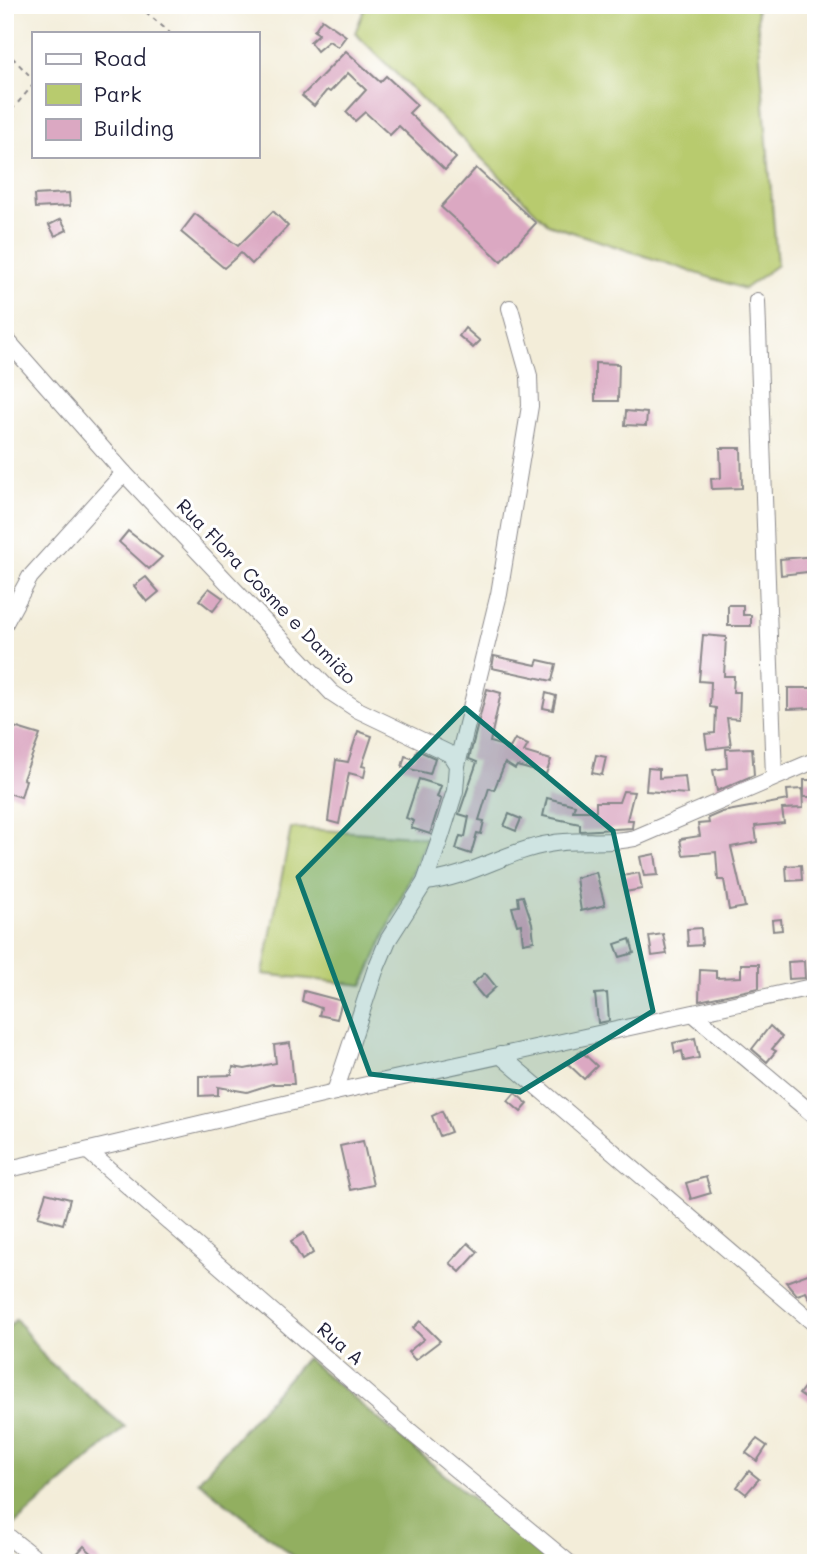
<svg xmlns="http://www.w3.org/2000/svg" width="821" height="1568" viewBox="0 0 821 1568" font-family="Mali,sans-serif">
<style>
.green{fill:#b8cb6e;stroke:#6d7654;stroke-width:2}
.forest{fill:#92af61;stroke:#5a684e;stroke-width:2}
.building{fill:#dba8c2}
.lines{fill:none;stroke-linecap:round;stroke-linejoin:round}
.minor-casing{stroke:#8a888a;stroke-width:18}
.path{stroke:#8a888a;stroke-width:2;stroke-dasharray:5 5;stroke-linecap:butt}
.minor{stroke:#fff;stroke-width:16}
.marked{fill:#0f766e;fill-opacity:0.2;stroke:#0f766e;stroke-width:5;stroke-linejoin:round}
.labels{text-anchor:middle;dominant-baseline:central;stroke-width:6;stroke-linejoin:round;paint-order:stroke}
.street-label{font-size:19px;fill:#22223b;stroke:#fff}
</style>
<rect width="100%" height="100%" fill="#fff"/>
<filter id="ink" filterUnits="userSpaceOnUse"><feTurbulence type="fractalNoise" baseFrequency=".0143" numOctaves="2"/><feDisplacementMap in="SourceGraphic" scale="14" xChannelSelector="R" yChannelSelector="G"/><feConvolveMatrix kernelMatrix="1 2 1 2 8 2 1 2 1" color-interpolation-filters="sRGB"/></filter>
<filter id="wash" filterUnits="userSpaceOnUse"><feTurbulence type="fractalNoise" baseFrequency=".00686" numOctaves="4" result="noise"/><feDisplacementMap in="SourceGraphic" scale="28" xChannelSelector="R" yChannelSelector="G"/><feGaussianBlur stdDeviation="1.57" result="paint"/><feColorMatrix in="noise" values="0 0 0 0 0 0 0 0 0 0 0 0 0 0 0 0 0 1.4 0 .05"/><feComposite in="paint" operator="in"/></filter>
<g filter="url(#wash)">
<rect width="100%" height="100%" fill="#f3edd9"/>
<g class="green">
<polygon points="366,5 756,5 777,265 744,289 548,224 355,33"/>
<polygon points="291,828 414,836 427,839 363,985 263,974"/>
</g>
<g class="forest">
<polygon points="16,1319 46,1359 125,1427 6,1532 5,1331"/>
<polygon points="306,1358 549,1563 302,1563 198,1481"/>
</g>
<g id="blocks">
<g class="building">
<polygon points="322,19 346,36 338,47 329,41 317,51 310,42 319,34 314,31"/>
<polygon points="346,51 380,82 386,76 417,105 409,113 456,158 445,170 399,126 390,135 365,112 355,121 346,112 366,90 348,73 330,92 327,90 314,106 302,96"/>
<polygon points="476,168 536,223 501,261 441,207"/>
<polygon points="69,193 70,206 35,208 34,195"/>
<polygon points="273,211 288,226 252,264 241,253 224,268 181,232 195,214 238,246"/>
<polygon points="61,219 67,230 55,236 49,225"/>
<polygon points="465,328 480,341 473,348 459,336"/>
<polygon points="595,363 619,364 618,401 595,401"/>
<polygon points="626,411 647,413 646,426 625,425"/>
<polygon points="720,448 741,448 742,488 712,489 711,479 721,478"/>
<polygon points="128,531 162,557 149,569 119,542"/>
<polygon points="816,556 816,571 781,575 780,559"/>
<polygon points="146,577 159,592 147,602 134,586"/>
<polygon points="209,588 223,598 213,611 199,600"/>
<polygon points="728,605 743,605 743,615 751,615 751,626 728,626"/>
<polygon points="703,635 726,637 724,676 734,676 733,692 740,692 739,719 727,718 731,746 707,749 705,734 715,733 716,708 710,707 711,682 699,681"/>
<polygon points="494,656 536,665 538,660 556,664 552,681 492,668"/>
<polygon points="788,688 812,688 812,708 788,709"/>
<polygon points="487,689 501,693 490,742 510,748 515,739 528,745 524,752 551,760 546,774 517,766 515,769 505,763 494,790 489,788 479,820 484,821 481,834 477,833 471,854 456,849 460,836 465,837 469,817 459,814 477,762 469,759"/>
<polygon points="546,693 556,696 553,710 543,708"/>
<polygon points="14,727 40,735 23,779 26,780 21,797 5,792 5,754"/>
<polygon points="358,731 372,736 362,766 366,767 364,777 349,773 339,824 328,821 336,760 348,762"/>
<polygon points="752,748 754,775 717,791 713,770 727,768 726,749"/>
<polygon points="417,750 435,758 430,774 402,767 405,756 414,759"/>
<polygon points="596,755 606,757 602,775 592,773"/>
<polygon points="648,768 659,769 659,778 685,776 687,794 646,791"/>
<polygon points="419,779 441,786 437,797 441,799 430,834 411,828 414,821 406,818"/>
<rect x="804" y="780" width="12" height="17"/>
<polygon points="802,789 803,808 782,809 784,823 755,826 757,842 731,847 745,907 729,910 724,880 718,880 716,852 683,855 680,839 700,836 698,824 709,823 708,818 722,812 788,800 787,790"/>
<polygon points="623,791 634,792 627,820 633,820 632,828 580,831 580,824 543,816 547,798 575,805 573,811 596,811 596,802 619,802"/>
<polygon points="509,814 521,819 516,831 504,826"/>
<polygon points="655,854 658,875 644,876 640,857"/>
<polygon points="801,865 802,880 787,881 786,866"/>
<polygon points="596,872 605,905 581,911 576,878"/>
<polygon points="639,873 642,889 625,892 622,876"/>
<polygon points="523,896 532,923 534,941 523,943 521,924 517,925 512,907 519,906 518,897"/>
<polygon points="781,919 782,930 773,931 772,920"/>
<polygon points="701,928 702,945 688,946 687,929"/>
<polygon points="663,934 667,954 652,956 649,936"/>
<polygon points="630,939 634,953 620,957 615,944"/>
<polygon points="804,961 805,978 789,979 788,962"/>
<polygon points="741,964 759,964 759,988 699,1001 700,970 716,971 716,978 741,977"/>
<polygon points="485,973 496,987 484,998 472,984"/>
<polygon points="304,991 342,1001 337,1019 319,1015 321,1008 302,1001"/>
<polygon points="607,993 609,1021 598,1023 595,994"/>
<polygon points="770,1026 782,1037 772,1049 776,1051 767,1062 752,1049"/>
<polygon points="695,1038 699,1058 684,1061 682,1051 675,1053 673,1043"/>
<polygon points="290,1043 294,1084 272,1084 247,1092 218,1087 218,1095 199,1096 199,1076 232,1075 233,1067 245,1069 276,1063 274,1045"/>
<polygon points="581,1051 597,1066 584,1079 568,1064"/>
<polygon points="515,1093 528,1104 521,1112 508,1101"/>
<polygon points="442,1111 451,1132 440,1136 432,1116"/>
<polygon points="363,1141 373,1185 350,1190 340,1146"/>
<polygon points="706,1177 711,1193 691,1199 686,1183"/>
<polygon points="46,1193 70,1199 63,1224 38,1217"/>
<polygon points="304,1233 313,1253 302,1260 291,1241"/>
<polygon points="468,1243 478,1252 460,1272 450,1263"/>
<polygon points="813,1272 816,1281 816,1311 806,1292 797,1295 786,1282"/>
<polygon points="420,1321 440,1341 415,1360 408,1352 424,1339 413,1328"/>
<polygon points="816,1372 816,1406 799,1394"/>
<polygon points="757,1439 767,1446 757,1461 746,1453"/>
<polygon points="749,1471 759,1479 746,1494 737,1487"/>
<polygon points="84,1546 102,1563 83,1563 75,1556"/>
</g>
</g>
</g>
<g filter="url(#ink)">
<use href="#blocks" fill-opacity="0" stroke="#8a888a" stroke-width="2"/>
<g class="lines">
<g class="minor-casing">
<g id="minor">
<polyline points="757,301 774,777"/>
<polyline points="5,338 124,473 332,693 358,710 450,754 457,765 455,791 441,836 425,882 388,940 375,971 335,1092"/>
<polyline points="5,623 30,577 124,473"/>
<polyline points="457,765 499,594 530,406 529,376 510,308"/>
<path d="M425,882C469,878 506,851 549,844C578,838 606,845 635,838L816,760"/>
<polyline points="695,1015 816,1117"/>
<polyline points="500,1055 816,1325"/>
<polyline points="89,1152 406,1428 569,1563"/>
<polyline points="5,1170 335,1092 816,986"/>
<polyline points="5,1534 41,1563"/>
</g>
</g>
<g class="path">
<polyline points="138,5 170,33"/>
<polyline points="5,50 33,79"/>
<polyline points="5,118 33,85"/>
</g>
<use href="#minor" class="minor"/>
</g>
</g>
<path class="marked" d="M465,708L613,831L653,1011L520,1092L370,1074L298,877Z"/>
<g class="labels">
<g class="street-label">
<text transform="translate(267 591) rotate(46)">Rua Flora Cosme e Damião</text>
<text transform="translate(341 1343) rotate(41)">Rua A</text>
</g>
</g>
<rect width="821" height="1568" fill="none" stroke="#fff" stroke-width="28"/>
<rect x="32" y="32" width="228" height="126" fill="#ffffff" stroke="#a7a7b1" stroke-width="2"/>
<rect x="46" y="54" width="35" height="10" fill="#ffffff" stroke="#a7a7b1" stroke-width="2"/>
<text x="94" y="66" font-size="21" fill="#22223b">Road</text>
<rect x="46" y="84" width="35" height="21" fill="#b8cb6e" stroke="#a7a7b1" stroke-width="2"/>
<text x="94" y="102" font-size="21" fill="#22223b">Park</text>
<rect x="46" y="119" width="35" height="21" fill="#dba8c2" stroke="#a7a7b1" stroke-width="2"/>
<text x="94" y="136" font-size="21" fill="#22223b">Building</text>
</svg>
